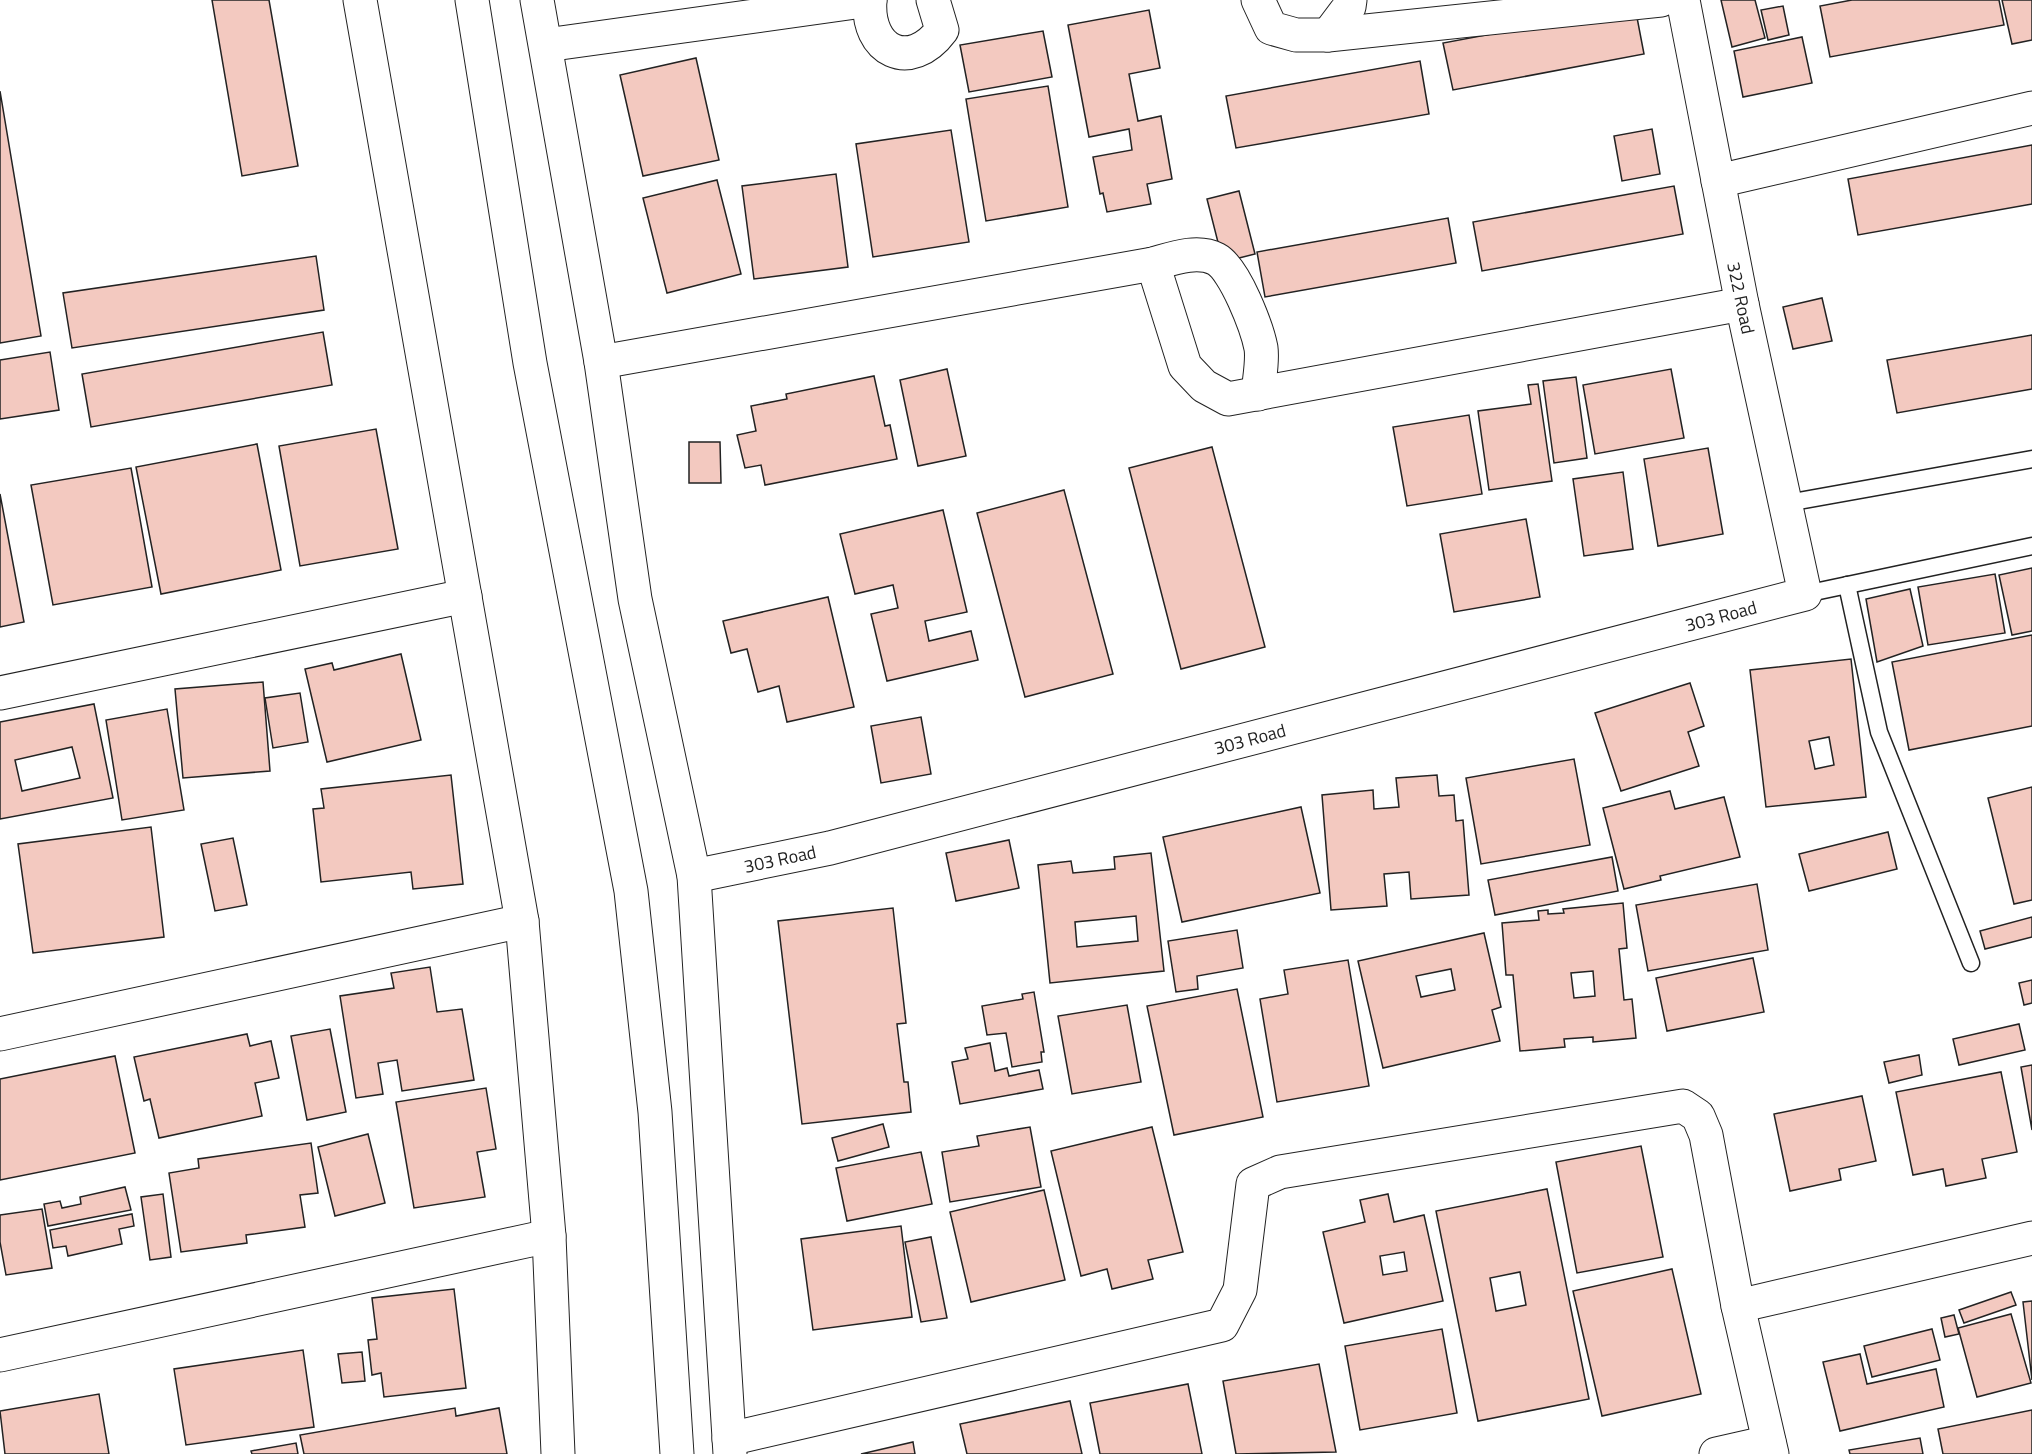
<svg xmlns="http://www.w3.org/2000/svg" width="2032" height="1454" viewBox="0 0 2032 1454" font-family="'Titillium Web',sans-serif">
<style>
.building{fill:#f3c9c0;stroke:#222;stroke-width:1.5;fill-rule:evenodd}
.lines{fill:none;stroke-linecap:round;stroke-linejoin:round}
.lane-casing{stroke:#222;stroke-width:19}
.street-casing{stroke:#222;stroke-width:35}
.secondary-casing{stroke:#222;stroke-width:35}
.lane{stroke:#fff;stroke-width:16}
.street{stroke:#fff;stroke-width:33}
.secondary{stroke:#fff;stroke-width:33}
.labels{text-anchor:middle;dominant-baseline:central;stroke-width:4.5;stroke-linejoin:round;paint-order:stroke}
.street-label{font-size:18px;fill:#222;stroke:#fff}
</style>
<rect width="100%" height="100%" fill="#fff"/>
<g class="building">
<polygon points="212,0 269,0 298,166 242,176"/>
<polygon points="1721,0 1755,0 1765,38 1732,47"/>
<polygon points="1852,0 1999,0 2004,25 1830,57 1820,6"/>
<polygon points="2002,0 2032,0 2032,40 2012,44"/>
<polygon points="1783,6 1789,35 1768,40 1761,10"/>
<polygon points="1635,7 1644,54 1453,90 1443,43"/>
<polygon points="1149,10 1160,68 1129,74 1138,121 1161,116 1172,179 1147,184 1151,204 1107,212 1103,193 1100,194 1093,157 1132,150 1129,129 1089,137 1068,25"/>
<polygon points="1043,31 1052,77 969,92 960,45"/>
<polygon points="1802,37 1812,83 1743,97 1734,51"/>
<polygon points="696,58 719,160 643,176 620,75"/>
<polygon points="1420,61 1429,114 1236,148 1226,96"/>
<polygon points="1048,86 1068,207 986,221 966,99"/>
<polygon points="0,91 41,336 0,343"/>
<polygon points="1652,129 1660,174 1622,181 1614,136"/>
<polygon points="951,130 969,242 873,257 856,144"/>
<polygon points="2032,145 2032,204 1858,235 1848,179"/>
<polygon points="836,174 848,267 754,279 742,186"/>
<polygon points="717,180 741,274 667,293 643,198"/>
<polygon points="1674,186 1683,234 1482,271 1473,222"/>
<polygon points="1239,191 1255,254 1223,262 1207,199"/>
<polygon points="1448,218 1456,263 1265,297 1257,252"/>
<polygon points="316,256 324,310 72,348 63,293"/>
<polygon points="1822,298 1832,341 1793,349 1783,307"/>
<polygon points="323,332 332,385 91,427 82,374"/>
<polygon points="2032,335 2032,389 1897,413 1887,360"/>
<polygon points="50,352 59,410 0,419 0,360"/>
<polygon points="947,369 966,456 918,466 900,380"/>
<polygon points="1671,369 1684,438 1595,454 1583,385"/>
<polygon points="874,376 885,426 890,425 897,459 765,485 761,465 745,468 737,435 756,431 751,406 787,399 786,394"/>
<polygon points="1576,377 1587,458 1554,463 1543,381"/>
<polygon points="1538,384 1552,481 1489,490 1478,411 1531,404 1528,385"/>
<polygon points="1469,415 1482,494 1407,506 1393,427"/>
<polygon points="376,429 398,549 300,566 279,446"/>
<polygon points="689,442 720,442 721,483 689,483"/>
<polygon points="257,444 281,570 161,594 136,467"/>
<polygon points="1212,447 1265,647 1181,669 1129,468"/>
<polygon points="1708,448 1723,534 1658,546 1644,459"/>
<polygon points="131,468 152,587 53,605 31,485"/>
<polygon points="1623,472 1633,549 1584,556 1573,479"/>
<polygon points="1064,490 1113,674 1025,697 977,513"/>
<polygon points="0,494 24,622 0,627"/>
<polygon points="943,510 967,612 925,621 929,641 971,631 978,660 887,681 871,614 898,608 893,585 855,594 840,534"/>
<polygon points="1526,519 1540,597 1454,612 1440,534"/>
<polygon points="2032,568 2032,631 2012,635 1999,575"/>
<polygon points="1995,574 2005,633 1928,645 1918,587"/>
<polygon points="1910,589 1923,646 1877,662 1866,599"/>
<polygon points="828,597 854,707 787,722 779,686 758,692 747,649 731,653 723,621"/>
<polygon points="2032,635 2032,726 1909,750 1892,662"/>
<polygon points="401,654 421,740 327,762 305,669 332,663 334,670"/>
<path d="M1851,659L1866,797L1766,807L1750,670ZM1829,737L1834,765L1815,769L1809,741Z"/>
<polygon points="263,682 270,771 183,778 175,689"/>
<polygon points="1690,683 1704,726 1688,732 1699,766 1621,791 1595,713"/>
<polygon points="300,693 308,742 273,748 265,698"/>
<path d="M94,704L113,798L0,819V722ZM72,747L80,778L22,791L15,760Z"/>
<polygon points="167,709 184,810 122,820 106,720"/>
<polygon points="921,717 931,774 881,783 871,726"/>
<polygon points="1574,759 1590,845 1481,864 1466,778"/>
<polygon points="451,775 463,884 413,889 411,872 321,882 313,809 324,808 321,789"/>
<polygon points="1437,775 1439,796 1454,795 1456,821 1463,820 1469,895 1411,899 1409,872 1384,874 1387,906 1331,910 1322,795 1373,790 1374,809 1399,807 1396,778"/>
<polygon points="2032,787 2032,900 2014,904 1988,798"/>
<polygon points="1670,791 1675,809 1724,797 1740,857 1660,876 1661,880 1624,889 1603,808"/>
<polygon points="1301,807 1320,893 1182,922 1163,837"/>
<polygon points="151,827 164,937 33,953 18,844"/>
<polygon points="1888,832 1897,869 1809,891 1799,854"/>
<polygon points="233,838 247,905 215,911 201,844"/>
<polygon points="1009,840 1019,888 956,901 946,853"/>
<path d="M1151,853L1164,971L1050,983L1038,865L1071,861L1073,873L1115,869L1114,857ZM1136,916L1138,941L1077,947L1075,922Z"/>
<polygon points="1612,857 1618,891 1495,915 1488,880"/>
<polygon points="1757,884 1768,950 1648,971 1636,905"/>
<path d="M1623,903L1627,948L1619,949L1624,1000L1632,999L1636,1038L1593,1042V1037L1564,1039L1565,1047L1520,1051L1513,975H1506L1502,923L1539,920L1538,911L1548,910V914L1564,913L1563,909ZM1593,971L1595,996L1574,998L1571,973Z"/>
<polygon points="893,908 906,1023 897,1024 904,1082 908,1082 911,1112 802,1124 778,921"/>
<polygon points="2032,917 2032,937 1985,949 1980,931"/>
<polygon points="1237,930 1243,968 1197,976 1198,989 1176,992 1168,941"/>
<path d="M1484,933L1501,1007L1492,1010L1500,1041L1383,1068L1358,961ZM1451,969L1455,990L1421,997L1416,976Z"/>
<polygon points="1753,958 1764,1012 1667,1031 1656,978"/>
<polygon points="1348,960 1369,1086 1277,1102 1260,999 1288,994 1284,970"/>
<polygon points="430,967 437,1012 462,1009 474,1080 402,1091 397,1060 378,1063 383,1094 356,1098 340,996 394,988 391,973"/>
<polygon points="2032,980 2032,1003 2024,1005 2019,983"/>
<polygon points="1237,989 1263,1117 1174,1135 1147,1006"/>
<polygon points="1034,992 1044,1052 1041,1052 1042,1062 1012,1067 1006,1033 987,1035 982,1006 1023,999 1022,994"/>
<polygon points="1127,1005 1141,1082 1072,1094 1058,1016"/>
<polygon points="2019,1024 2025,1050 1959,1065 1953,1039"/>
<polygon points="330,1029 346,1112 307,1120 291,1036"/>
<polygon points="247,1034 250,1046 271,1041 279,1078 255,1083 262,1116 159,1138 150,1099 144,1101 134,1057"/>
<polygon points="990,1043 995,1071 1007,1068 1009,1076 1039,1070 1043,1089 960,1104 952,1062 968,1059 965,1048"/>
<polygon points="1919,1055 1922,1075 1889,1083 1884,1062"/>
<polygon points="115,1056 135,1153 0,1180 0,1079"/>
<polygon points="2032,1065 2032,1130 2021,1067"/>
<polygon points="2001,1072 2017,1152 1982,1159 1986,1178 1946,1186 1943,1169 1913,1175 1896,1092"/>
<polygon points="486,1088 496,1149 477,1152 485,1197 414,1208 396,1102"/>
<polygon points="1862,1096 1876,1161 1839,1169 1841,1180 1790,1191 1774,1114"/>
<polygon points="883,1124 889,1147 838,1161 832,1138"/>
<polygon points="1030,1127 1041,1187 950,1202 942,1152 979,1146 977,1136"/>
<polygon points="1152,1127 1183,1252 1148,1260 1153,1279 1112,1289 1107,1269 1081,1276 1051,1151"/>
<polygon points="368,1134 385,1203 335,1216 318,1147"/>
<polygon points="311,1143 318,1193 300,1195 305,1227 246,1235 247,1243 181,1252 169,1173 199,1168 198,1159"/>
<polygon points="1641,1146 1663,1257 1577,1273 1556,1162"/>
<polygon points="921,1152 932,1204 847,1221 836,1168"/>
<polygon points="125,1187 131,1210 48,1226 44,1204 60,1201 62,1208 81,1204 80,1197"/>
<path d="M1547,1189L1589,1399L1478,1421L1436,1211ZM1520,1272L1526,1305L1496,1311L1490,1278Z"/>
<polygon points="1044,1190 1065,1280 971,1302 950,1212"/>
<polygon points="163,1194 171,1257 150,1260 141,1197"/>
<path d="M1388,1194L1394,1222L1424,1215L1443,1301L1344,1323L1323,1232L1365,1222L1360,1200ZM1404,1252L1407,1271L1383,1275L1380,1256Z"/>
<polygon points="42,1209 52,1268 6,1275 0,1242 0,1215"/>
<polygon points="132,1214 134,1226 119,1229 122,1244 68,1256 66,1246 53,1248 50,1230"/>
<polygon points="901,1226 912,1317 813,1330 801,1239"/>
<polygon points="931,1237 947,1318 921,1322 905,1242"/>
<polygon points="1672,1269 1701,1394 1602,1416 1573,1291"/>
<polygon points="454,1289 466,1388 384,1397 381,1373 372,1375 368,1340 377,1339 372,1298"/>
<polygon points="2011,1292 2016,1305 1964,1323 1959,1310"/>
<polygon points="2032,1301 2032,1380 2023,1302"/>
<polygon points="2011,1314 2031,1383 1977,1397 1958,1328"/>
<polygon points="1954,1315 1959,1334 1945,1337 1941,1318"/>
<polygon points="1442,1329 1457,1413 1360,1430 1345,1346"/>
<polygon points="1932,1329 1940,1360 1872,1377 1864,1346"/>
<polygon points="303,1350 314,1427 186,1445 174,1369"/>
<polygon points="362,1352 365,1381 342,1383 338,1354"/>
<polygon points="1860,1354 1867,1384 1936,1369 1944,1407 1840,1431 1823,1362"/>
<polygon points="1319,1364 1336,1452 1236,1454 1223,1381"/>
<polygon points="1188,1384 1202,1454 1100,1454 1090,1403"/>
<polygon points="99,1394 109,1454 5,1454 0,1411"/>
<polygon points="1070,1401 1082,1454 967,1454 960,1424"/>
<polygon points="455,1408 456,1416 499,1408 507,1454 304,1454 300,1435"/>
<polygon points="2032,1410 2032,1454 1943,1454 1938,1429"/>
<polygon points="1920,1438 1923,1454 1850,1454 1849,1450"/>
<polygon points="913,1442 915,1454 861,1454"/>
<polygon points="296,1443 298,1454 252,1454 251,1451"/>
</g>
<g class="lines">
<g class="lane-casing">
<g id="lane">
<polyline points="1787,503 2032,459"/>
<polyline points="1847,585 1879,732 1971,963"/>
<polyline points="1805,594 2032,546"/>
</g>
</g>
<g class="street-casing">
<g id="street">
<polyline points="360,0 522,921 549,1236 558,1454"/>
<polyline points="537,0 601,362 635,599 694,876 730,1454"/>
<path d="M870,0C866,51 910,73 942,30L933,0"/>
<polyline points="1258,0 1271,28 1296,35 1328,35 1661,0"/>
<polyline points="1328,35 1349,7 1350,0"/>
<polyline points="546,45 870,0"/>
<polyline points="1718,181 2032,108"/>
<polyline points="1153,264 1185,366 1204,386 1228,399 1742,304"/>
<path d="M601,362L1153,264C1171,259 1197,249 1216,259C1235,269 1257,328 1261,348C1263,362 1259,380 1258,394"/>
<polyline points="0,693 465,596"/>
<polyline points="694,876 830,848 1805,594 1742,304 1683,0"/>
<polyline points="0,1034 522,921"/>
<polyline points="1738,1306 2032,1238"/>
<polyline points="0,1355 549,1236"/>
<polyline points="729,1439 1222,1325 1240,1290 1253,1184 1280,1172 1683,1106 1698,1116 1706,1135 1738,1306 1772,1454"/>
<polyline points="1716,1454 1769,1442"/>
</g>
</g>
<g class="secondary-casing">
<polyline id="secondary" points="472,0 530,363 631,891 655,1112 677,1454"/>
</g>
<use href="#lane" class="lane"/>
<use href="#street" class="street"/>
<use href="#secondary" class="secondary"/>
</g>
<g class="labels">
<g class="street-label">
<text transform="translate(1741 298) rotate(78)">322 Road</text>
<text transform="translate(1721 616) rotate(-15)">303 Road</text>
<text transform="translate(1250 739) rotate(-15)">303 Road</text>
<text transform="translate(780 859) rotate(-12)">303 Road</text>
</g>
</g>
</svg>
